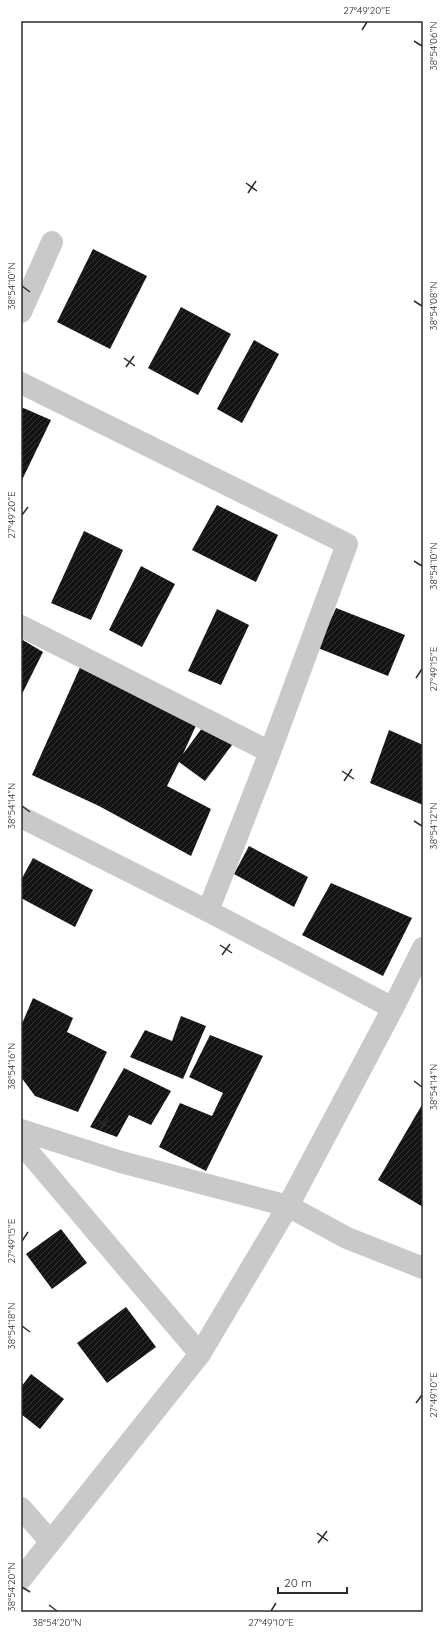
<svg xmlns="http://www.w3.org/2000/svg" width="444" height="1633" viewBox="0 0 444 1633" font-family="Quicksand,sans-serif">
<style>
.building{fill:url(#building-hatch)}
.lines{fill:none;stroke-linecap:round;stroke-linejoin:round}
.minor{stroke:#c9c9c9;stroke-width:22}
.tertiary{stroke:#c9c9c9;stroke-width:22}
.ticks{fill:none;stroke:#2c2c2c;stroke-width:1.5}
.neatline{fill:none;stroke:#2c2c2c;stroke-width:1.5}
.ticks-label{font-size:10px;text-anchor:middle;fill:#2c2c2c}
</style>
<defs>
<pattern id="building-hatch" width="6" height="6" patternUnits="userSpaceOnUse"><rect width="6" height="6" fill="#131313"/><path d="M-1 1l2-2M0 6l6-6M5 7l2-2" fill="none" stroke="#363636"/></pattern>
</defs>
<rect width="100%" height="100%" fill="#fff"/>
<g class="building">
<polygon points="93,249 147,276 110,349 57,322"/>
<polygon points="181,307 231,334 198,395 148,368"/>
<polygon points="254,340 279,354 242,423 217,409"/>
<polygon points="21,407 51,420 21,482"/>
<polygon points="217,505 278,535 256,582 192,550"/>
<polygon points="84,531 123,550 91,620 51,603"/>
<polygon points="141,566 175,584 142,647 109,630"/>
<polygon points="336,608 405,635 388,676 318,648"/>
<polygon points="217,609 249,625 221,685 188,671"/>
<polygon points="21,639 43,652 21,696"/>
<polygon points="82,663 199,719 183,754 208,720 235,741 205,781 179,762 167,786 211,809 191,856 99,806 32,775"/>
<polygon points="389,730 423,745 423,805 370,783"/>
<polygon points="249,846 308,877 294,907 234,874"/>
<polygon points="33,858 93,890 75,927 21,898 21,880"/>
<polygon points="331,883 412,918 383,976 302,935"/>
<polygon points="33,998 73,1018 67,1032 107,1052 78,1112 35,1096 21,1077 21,1026"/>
<polygon points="181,1016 206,1026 183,1079 130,1057 145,1030 172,1041"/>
<polygon points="210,1035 263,1056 206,1171 159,1147 180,1103 212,1116 223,1093 189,1077"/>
<polygon points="124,1068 171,1091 151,1125 129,1115 117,1137 90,1127"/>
<polygon points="423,1103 423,1207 378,1180"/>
<polygon points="61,1229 87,1263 52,1289 26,1254"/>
<polygon points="126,1307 156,1347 107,1383 77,1343"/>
<polygon points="31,1374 64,1399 40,1429 21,1414 21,1387"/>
</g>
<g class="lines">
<g class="minor">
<polyline points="21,312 52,242"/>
<polyline points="21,383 347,544 270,752 208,911"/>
<polyline points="21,626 270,752"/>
<polyline points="21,817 208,911 393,1008"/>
<polyline points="21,1130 121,1162 288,1206"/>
<polyline points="21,1143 200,1354"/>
<polyline points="21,1508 50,1541"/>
<polyline points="21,1579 200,1354 288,1206 393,1008 423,948"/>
</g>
<polyline class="tertiary" points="288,1206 347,1238 423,1268"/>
</g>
<path class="ticks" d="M362,30L367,22M414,41L422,46M246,183L257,191M248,193L256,181M22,286L30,292M414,301L422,306M124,358L135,366M126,367L134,356M22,515L28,507M414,561L422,566M416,678L422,669M342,771L354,779M344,781L352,769M22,806L30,812M414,821L422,826M220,945L232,953M222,955L230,944M22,1066L30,1072M414,1081L422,1087M98,1120L110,1128M100,1129L108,1118M22,1241L28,1232M22,1326L30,1332M416,1403L422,1395M317,1533L328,1541M318,1543L327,1531M22,1587L30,1592M49,1605L57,1611M271,1611L276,1603"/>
<rect width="444" height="1633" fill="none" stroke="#ffffff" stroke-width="44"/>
<path d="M278 1587v6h69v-6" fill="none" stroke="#2c2c2c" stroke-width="2"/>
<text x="284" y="1587" font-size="12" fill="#2c2c2c" stroke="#ffffff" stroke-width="3" paint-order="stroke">20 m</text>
<rect x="22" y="22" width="400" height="1589" class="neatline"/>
<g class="ticks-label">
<text x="367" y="14">27°49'20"E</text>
<text transform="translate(433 46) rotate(-90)" y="4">38°54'06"N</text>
<text transform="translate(11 286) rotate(-90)" y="4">38°54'10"N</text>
<text transform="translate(433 306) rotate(-90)" y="4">38°54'08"N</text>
<text transform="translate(11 515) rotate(-90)" y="4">27°49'20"E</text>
<text transform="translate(433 566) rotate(-90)" y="4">38°54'10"N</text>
<text transform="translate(433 669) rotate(-90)" y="4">27°49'15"E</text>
<text transform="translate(11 806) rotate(-90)" y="4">38°54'14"N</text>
<text transform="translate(433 826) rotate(-90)" y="4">38°54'12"N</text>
<text transform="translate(11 1066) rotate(-90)" y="4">38°54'16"N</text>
<text transform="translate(433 1087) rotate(-90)" y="4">38°54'14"N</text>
<text transform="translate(11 1241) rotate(-90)" y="4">27°49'15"E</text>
<text transform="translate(11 1326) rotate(-90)" y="4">38°54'18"N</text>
<text transform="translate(433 1395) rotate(-90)" y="4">27°49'10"E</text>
<text transform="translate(11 1587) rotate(-90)" y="4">38°54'20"N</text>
<text x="57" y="1626">38°54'20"N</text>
<text x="271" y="1626">27°49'10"E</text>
</g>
</svg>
